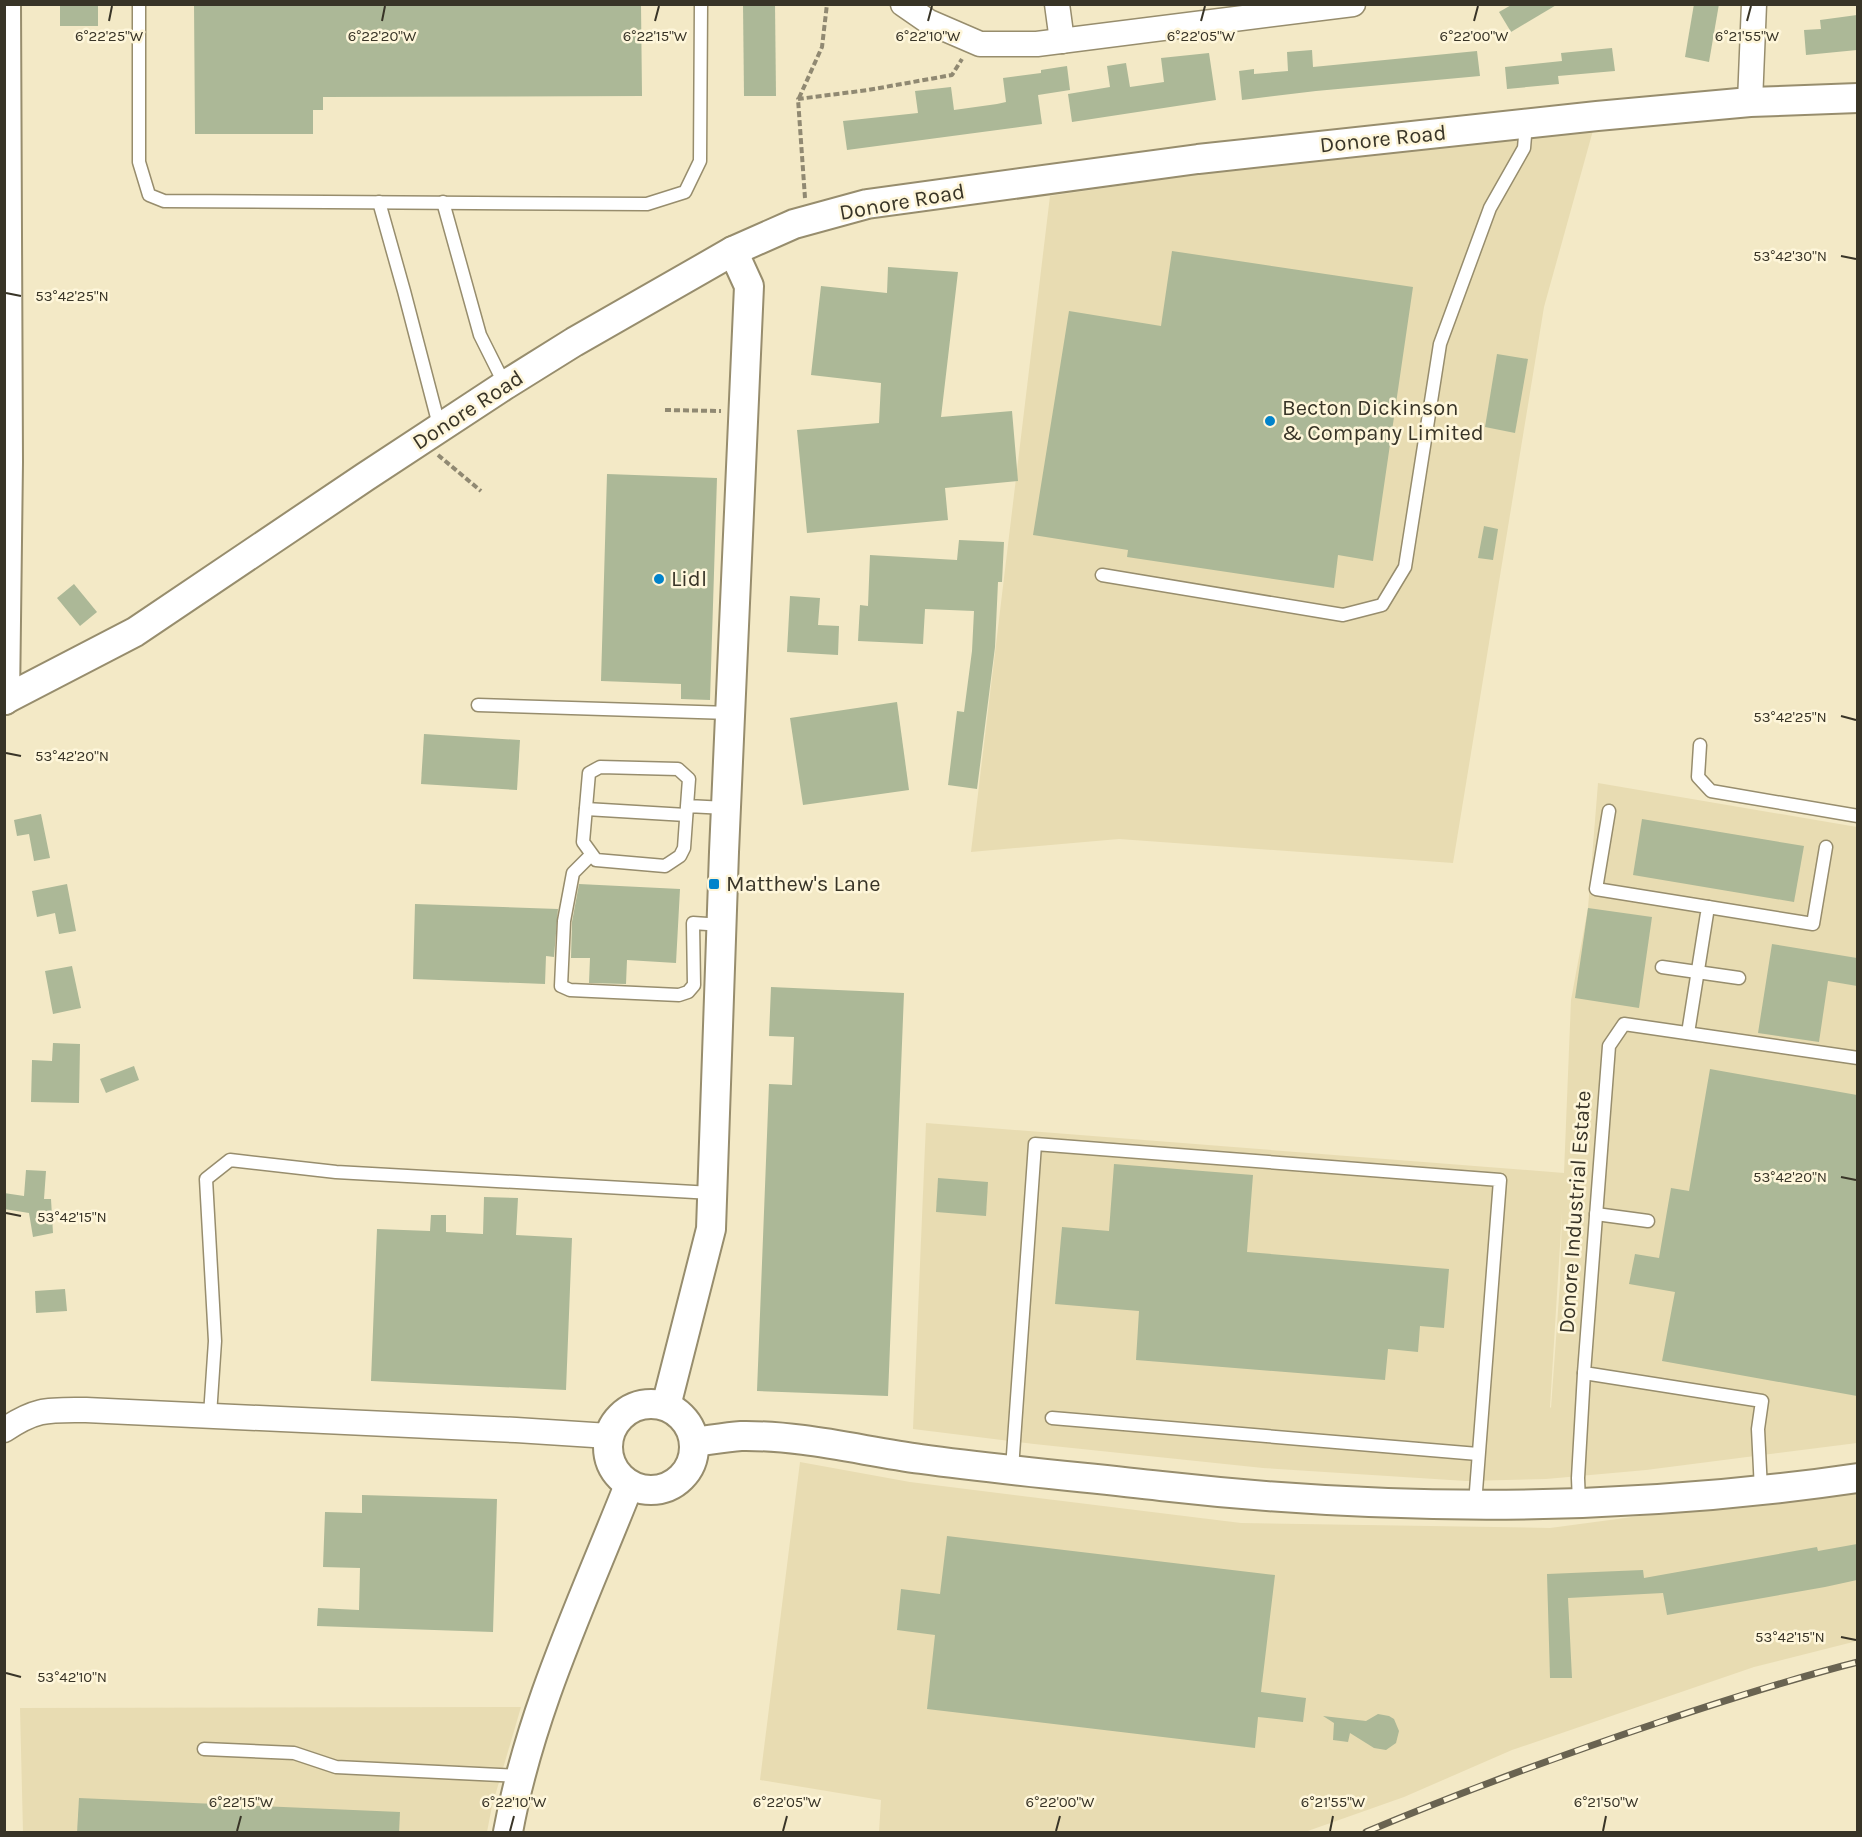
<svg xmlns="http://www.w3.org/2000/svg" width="1862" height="1837" viewBox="0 0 1862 1837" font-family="Karla,sans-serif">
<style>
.built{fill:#e8dcb2;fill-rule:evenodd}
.building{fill:#acb897}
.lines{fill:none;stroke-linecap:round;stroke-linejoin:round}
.service-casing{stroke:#978d6d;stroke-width:15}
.minor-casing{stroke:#978d6d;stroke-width:27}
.tertiary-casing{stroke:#978d6d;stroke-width:32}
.path{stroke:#908972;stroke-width:4;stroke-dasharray:6 3;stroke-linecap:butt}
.service{stroke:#fff;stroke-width:12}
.minor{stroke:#fff;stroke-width:24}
.tertiary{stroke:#fff;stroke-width:28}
.rail-casing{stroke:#696351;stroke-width:7}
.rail{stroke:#fef6da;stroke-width:4.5;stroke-dasharray:14;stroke-linecap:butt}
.ticks{fill:none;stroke:#383427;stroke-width:2}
.poi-dot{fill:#0183cb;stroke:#fef6da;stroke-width:2}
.labels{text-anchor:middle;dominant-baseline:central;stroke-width:5;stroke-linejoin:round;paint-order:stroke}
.street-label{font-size:22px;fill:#383427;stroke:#fef6da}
.poi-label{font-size:22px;fill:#383427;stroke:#fef6da;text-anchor:start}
.ticks-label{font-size:15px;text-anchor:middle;fill:#383427;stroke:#fef6da;stroke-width:5;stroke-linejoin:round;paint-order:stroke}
</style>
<rect width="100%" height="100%" fill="#f3e9c6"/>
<g class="built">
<polygon points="1597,116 1544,307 1453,863 1119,839 971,852 1050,196"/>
<path d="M1598,783L1857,827V1443L1646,1470L1546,1479L1466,1481L1263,1468L1034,1444L913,1429L926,1123L1564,1173L1571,1000L1588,908ZM1562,1213L1560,1283L1551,1408L1550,1407Z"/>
<polygon points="800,1462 910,1482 1241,1523 1550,1528 1857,1487 1857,1641 1754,1667 1512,1750 1404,1797 1305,1832 879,1832 881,1800 760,1780"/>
<polygon points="521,1707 492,1806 487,1832 23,1832 20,1708"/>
</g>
<g class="building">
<rect x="60" y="4" width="38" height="22"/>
<polygon points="194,4 641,4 642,96 323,97 323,110 313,110 313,134 195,134"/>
<polygon points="743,4 775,4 776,96 744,96"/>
<polygon points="1513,4 1558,4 1511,32 1499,12"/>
<polygon points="1694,4 1719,4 1709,62 1685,57"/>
<polygon points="1857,15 1857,50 1806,55 1804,30 1821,29 1820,20"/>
<polygon points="1612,48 1615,71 1558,76 1559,84 1507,89 1505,67 1562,61 1561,53"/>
<polygon points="1312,50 1313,67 1477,51 1480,76 1316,91 1242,100 1239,71 1254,69 1254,74 1288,71 1287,52"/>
<polygon points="1209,53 1216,100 1072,122 1068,94 1110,87 1107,66 1126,63 1130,87 1164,82 1161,58"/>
<polygon points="1067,66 1070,90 1038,95 1042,124 847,150 843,121 918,113 915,91 951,87 954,110 997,104 1006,102 1003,78 1041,73 1041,70"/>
<polygon points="1172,251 1413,287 1373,561 1338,555 1334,588 1127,557 1128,550 1033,535 1069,311 1161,326"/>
<polygon points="888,267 958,272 941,417 1012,411 1018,481 945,488 948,520 807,533 797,430 879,423 881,383 811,375 821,286 887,293"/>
<polygon points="1497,354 1528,359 1515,433 1485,427"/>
<polygon points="607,474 717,478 710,700 681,699 681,684 601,681"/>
<polygon points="1484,526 1498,529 1493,560 1478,558"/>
<polygon points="959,540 1004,542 1002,582 998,582 995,647 977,789 948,785 957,711 964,712 972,651 974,611 925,609 923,644 858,641 860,605 868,606 870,555 957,560"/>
<polygon points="74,584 97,612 80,626 57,598"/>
<polygon points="790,596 820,598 818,625 839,626 838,655 787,652"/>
<polygon points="897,702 909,790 803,805 790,718"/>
<polygon points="424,734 520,740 517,790 421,784"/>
<polygon points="41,814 50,858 34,861 29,834 17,836 14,820"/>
<polygon points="1642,819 1804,846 1794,902 1633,875"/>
<polygon points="67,884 76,931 59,934 55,913 37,917 32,891"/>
<polygon points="579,884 680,889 676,963 627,960 626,984 589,983 590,958 571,958 572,922"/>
<polygon points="415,904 558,909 554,957 546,956 545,984 413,979"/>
<polygon points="1588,908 1652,917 1639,1008 1575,998"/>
<polygon points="1772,944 1857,958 1857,986 1828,981 1819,1042 1758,1033"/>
<polygon points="72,966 81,1008 53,1014 45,971"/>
<polygon points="771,987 904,993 888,1396 757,1391 769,1084 792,1085 794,1037 769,1036"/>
<polygon points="53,1043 80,1044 79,1103 31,1102 32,1060 52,1061"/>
<polygon points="134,1066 139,1080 106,1093 100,1079"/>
<polygon points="1710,1069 1857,1095 1857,1396 1662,1361 1675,1292 1629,1284 1635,1254 1659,1258 1671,1188 1689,1191"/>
<polygon points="1114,1164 1253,1175 1247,1252 1449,1269 1444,1328 1420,1326 1418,1352 1388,1349 1385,1380 1136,1360 1139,1311 1055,1304 1062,1227 1109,1231"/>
<polygon points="26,1170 46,1171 44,1199 51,1199 53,1233 33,1237 29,1213 4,1209 4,1193 24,1196"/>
<polygon points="938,1178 988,1182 986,1216 936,1212"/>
<polygon points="484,1197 518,1198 516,1235 572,1238 566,1390 371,1381 377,1229 430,1231 431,1215 446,1215 446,1232 483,1234"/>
<polygon points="65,1289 67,1311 36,1313 35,1291"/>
<polygon points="362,1495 497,1499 493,1632 317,1626 318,1608 359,1610 360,1568 323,1567 325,1512 362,1513"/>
<polygon points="947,1536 1275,1575 1261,1692 1306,1698 1303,1722 1258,1717 1255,1748 927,1709 935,1635 897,1630 901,1589 940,1594"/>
<polygon points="1857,1544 1857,1580 1825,1587 1667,1615 1663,1593 1568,1598 1572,1678 1550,1678 1547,1574 1643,1570 1644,1578 1817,1547 1818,1551"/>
<polygon points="1378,1714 1389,1716 1394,1719 1399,1731 1396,1743 1386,1750 1374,1748 1350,1733 1348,1742 1333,1740 1334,1723 1323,1716 1366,1721"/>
<polygon points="79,1798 400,1812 399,1833 77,1833"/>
</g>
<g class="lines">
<g class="service-casing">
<g id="service">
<polyline points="139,4 139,162 149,195 164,201 647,204 685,192 700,161 701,4"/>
<polyline points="379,202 404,291 440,429"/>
<polyline points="443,202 480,335 505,385"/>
<polyline points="1102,575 1343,615 1382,605 1405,567 1440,344 1490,208 1524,148 1526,124"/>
<polyline points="478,705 730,713"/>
<polyline points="1700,745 1698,777 1711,791 1858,816"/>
<polyline points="687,806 689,779 678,769 600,767 589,773 583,842 596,860 665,866 680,856 684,848 687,806 726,808"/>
<polyline points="586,809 686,815"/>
<polyline points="1609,811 1596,889 1708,907 1688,1033"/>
<polyline points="591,855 573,873 564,921 561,986 570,990 679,995 688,992 694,985 693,923 722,925"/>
<polyline points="1708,907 1813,924 1826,847"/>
<polyline points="1662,967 1739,978"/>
<polyline points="1596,1214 1648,1221"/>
<polyline points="210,1415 215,1341 206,1179 230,1160 336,1172 712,1193"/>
<polyline points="1052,1418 1478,1454"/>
<polyline points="1012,1469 1035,1144 1500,1180 1475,1504"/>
<polyline points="1761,1490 1758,1429 1762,1401 1584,1373 1609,1046 1624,1024 1858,1058"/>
<polyline points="1579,1503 1578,1478 1584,1373"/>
<polyline points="204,1749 294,1753 336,1767 521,1776"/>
</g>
</g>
<g class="minor-casing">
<g id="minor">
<polyline points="903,4 929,22 980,44 1037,44 1353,4"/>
<polyline points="1057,4 1062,41"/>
<polyline points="1750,102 1754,4"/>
<path d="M4,1430C37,1408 48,1410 86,1410L516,1430L609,1436"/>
</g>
</g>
<g class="tertiary-casing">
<g id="tertiary">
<polyline points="4,700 135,632 365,477 505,385 574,342 733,251 794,224 867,204 1198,159 1597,116 1750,102 1858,98"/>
<polyline points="5,700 8,462 6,4"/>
<circle cx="651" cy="1447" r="43"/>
<polyline points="666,1406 711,1229 724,852 749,286 733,251"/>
<path d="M694,1442C710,1440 726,1437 741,1436C801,1435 862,1451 921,1459C1001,1470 1081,1477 1161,1486C1392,1512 1627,1512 1858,1478"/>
<path d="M508,1832C530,1711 584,1599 629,1485"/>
</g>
</g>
<g class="path">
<polyline points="799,98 822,47 827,4"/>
<polyline points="805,198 798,99 868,90 952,75 962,59"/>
<polyline points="665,410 721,411"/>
<polyline points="438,455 481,491"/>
</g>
<use href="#service" class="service"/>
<use href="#minor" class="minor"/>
<use href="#tertiary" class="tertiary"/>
<g class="rail-casing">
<path id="rail" d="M1366,1832C1461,1792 1559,1756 1657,1723C1723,1701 1790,1679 1858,1662"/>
</g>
<use href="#rail" class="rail"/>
</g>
<path class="ticks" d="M109,21L112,6M382,21L385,6M655,21L659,6M928,21L932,6M1201,21L1205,6M1474,21L1478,6M1747,21L1751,6M1841,256L1856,259M6,293L21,296M1841,716L1856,720M6,753L21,756M1841,1177L1856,1180M6,1213L21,1216M1841,1637L1856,1640M6,1673L21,1677M237,1831L241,1816M510,1831L514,1816M783,1831L787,1816M1056,1831L1060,1816M1330,1831L1333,1816M1603,1831L1606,1816"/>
<g class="poi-dot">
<circle cx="1270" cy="421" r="6"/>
<circle cx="659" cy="579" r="6"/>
<rect x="708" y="878" width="12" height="12" rx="3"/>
</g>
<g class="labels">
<g class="street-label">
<text transform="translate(1383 139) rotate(-6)">Donore Road</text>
<text transform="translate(902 202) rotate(-10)">Donore Road</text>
<text transform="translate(468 410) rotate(-33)">Donore Road</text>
<text transform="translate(1575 1212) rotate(-86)">Donore Industrial Estate</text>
</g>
<g class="poi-label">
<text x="1282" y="408">Becton Dickinson<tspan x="1282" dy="25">&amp; Company Limited</tspan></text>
<text x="671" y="579">Lidl</text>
<text x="726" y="884">Matthew's Lane</text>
</g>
</g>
<g class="ticks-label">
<text x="109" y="41">6°22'25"W</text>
<text x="382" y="41">6°22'20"W</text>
<text x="655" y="41">6°22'15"W</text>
<text x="928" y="41">6°22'10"W</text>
<text x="1201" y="41">6°22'05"W</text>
<text x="1474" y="41">6°22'00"W</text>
<text x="1747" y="41">6°21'55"W</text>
<text x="1790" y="261">53°42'30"N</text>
<text x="72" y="301">53°42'25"N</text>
<text x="1790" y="722">53°42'25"N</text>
<text x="72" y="761">53°42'20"N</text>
<text x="1790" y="1182">53°42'20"N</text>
<text x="72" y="1222">53°42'15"N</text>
<text x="1790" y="1642">53°42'15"N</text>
<text x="72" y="1682">53°42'10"N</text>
<text x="241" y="1807">6°22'15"W</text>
<text x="514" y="1807">6°22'10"W</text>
<text x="787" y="1807">6°22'05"W</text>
<text x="1060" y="1807">6°22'00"W</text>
<text x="1333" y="1807">6°21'55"W</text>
<text x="1606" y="1807">6°21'50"W</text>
</g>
<rect width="1862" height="1837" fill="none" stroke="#383427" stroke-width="12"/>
</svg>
